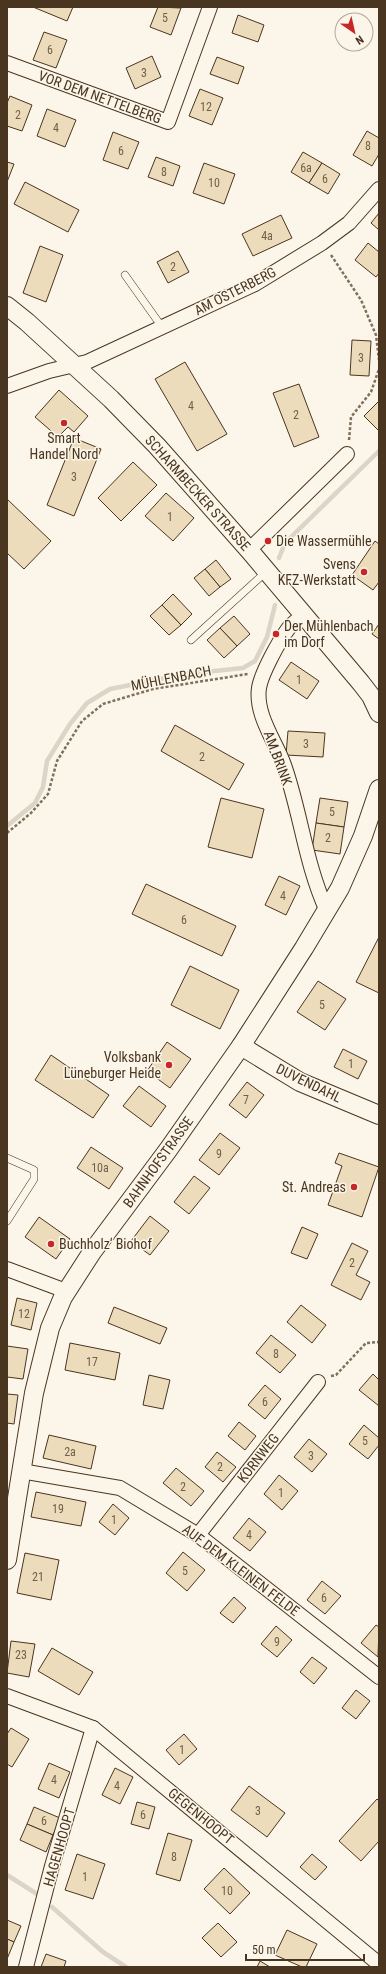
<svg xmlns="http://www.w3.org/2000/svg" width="386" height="1974" viewBox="0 0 386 1974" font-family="'Roboto Condensed',sans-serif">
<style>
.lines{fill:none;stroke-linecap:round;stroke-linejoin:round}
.stream{stroke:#dcd4c6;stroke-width:4.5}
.building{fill:#ecdcbc;stroke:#4a3520}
.service-casing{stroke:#4a3520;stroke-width:8}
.minor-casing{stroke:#4a3520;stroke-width:16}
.tertiary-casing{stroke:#4a3520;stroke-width:20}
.path{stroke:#7f6f5c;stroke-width:2.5;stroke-dasharray:3 2;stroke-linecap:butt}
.service{stroke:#fbf6e9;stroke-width:7}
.minor{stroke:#fbf6e9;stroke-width:14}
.tertiary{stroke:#fbf6e9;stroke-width:18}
.poi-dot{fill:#c62828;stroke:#fbf6e9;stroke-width:1.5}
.labels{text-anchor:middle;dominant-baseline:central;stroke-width:3;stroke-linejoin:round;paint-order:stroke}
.number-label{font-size:12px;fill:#725f47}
.street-label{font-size:14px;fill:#4a3520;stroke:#fbf6e9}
.poi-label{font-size:14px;fill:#4a3520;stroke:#fbf6e9;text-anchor:start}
</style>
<rect width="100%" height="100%" fill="#fbf6e9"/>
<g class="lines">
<g class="stream">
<polyline points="279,558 285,543 379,451"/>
<polyline points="7,826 35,803 43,787 47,761 70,724 87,703 110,689 186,674 243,668 255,661 267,637 275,605"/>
<polyline points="7,1875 37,1894"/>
<polyline points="52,1907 103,1952 126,1967"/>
</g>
</g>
<g class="building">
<polygon points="33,7 73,7 67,21"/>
<polygon points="158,7 181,8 171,35 150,27"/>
<polygon points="238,15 264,25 258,42 232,33"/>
<polygon points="44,32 67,40 56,68 33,60"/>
<polygon points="152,56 161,77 135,89 126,68"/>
<polygon points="217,57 244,67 238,84 210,74"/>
<polygon points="200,89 223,98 212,125 189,116"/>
<polygon points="10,96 32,105 22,131 7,126 7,103"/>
<polygon points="47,109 76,120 65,147 37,136"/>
<polygon points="367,131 379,138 379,154 372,166 353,155"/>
<polygon points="113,132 139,142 128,169 103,160"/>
<polygon points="303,152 322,163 309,183 291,172"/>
<polygon points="156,157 180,166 173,186 148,177"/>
<polygon points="7,162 14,164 7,182"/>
<polygon points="204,163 235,174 224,204 193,193"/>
<polygon points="322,163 340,174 328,194 309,183"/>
<polygon points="25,182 79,210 68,232 14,204"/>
<polygon points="379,213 379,230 371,223"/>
<polygon points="281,215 292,238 253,256 242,234"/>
<polygon points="368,243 379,252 379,273 376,277 355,260"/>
<polygon points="40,246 63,255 46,302 23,293"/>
<polygon points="178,251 189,272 168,283 157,262"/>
<polygon points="352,340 371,341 369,376 350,375"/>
<polygon points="185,362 227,434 197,451 155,379"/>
<polygon points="299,384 319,437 294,447 273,393"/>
<polygon points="59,390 88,416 74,432 68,427 58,437 35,417"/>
<polygon points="379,401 379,431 364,416"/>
<polygon points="74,438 101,449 74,516 47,505"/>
<polygon points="133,462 157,485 121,521 98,498"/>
<polygon points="166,493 194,518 173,541 145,516"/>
<polygon points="7,499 51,541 24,569 7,553"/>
<polygon points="375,541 379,544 379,582 373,590 352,575"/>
<polygon points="216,560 231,579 220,587 205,569"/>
<polygon points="205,569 220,587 209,596 194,578"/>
<polygon points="173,594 192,614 181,625 162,605"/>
<polygon points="162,605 181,625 169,635 150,616"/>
<polygon points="234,616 250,634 237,646 220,628"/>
<polygon points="379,624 379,639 372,634"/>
<polygon points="220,628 237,646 224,658 207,640"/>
<polygon points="291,662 319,681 307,699 279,680"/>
<polygon points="175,725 244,764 229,790 161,751"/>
<polygon points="288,731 325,733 323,757 286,755"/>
<polygon points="221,798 264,809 252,858 208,847"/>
<polygon points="320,798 348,802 344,827 316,823"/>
<polygon points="316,823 344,827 340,854 312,850"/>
<polygon points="279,876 300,886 286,915 265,905"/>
<polygon points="146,884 236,926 222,956 132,914"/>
<polygon points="379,937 379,993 356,982"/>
<polygon points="190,966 239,990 220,1029 171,1005"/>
<polygon points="318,981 346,999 325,1030 297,1012"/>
<polygon points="167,1042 191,1059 170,1088 147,1071"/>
<polygon points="343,1049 367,1061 358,1079 334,1067"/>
<polygon points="51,1055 109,1095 93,1118 35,1080"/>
<polygon points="247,1082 264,1095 246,1118 229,1105"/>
<polygon points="139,1086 166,1106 151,1127 123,1106"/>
<polygon points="220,1133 240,1148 219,1175 199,1160"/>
<polygon points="91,1147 123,1168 109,1189 77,1168"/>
<polygon points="339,1153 379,1167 362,1217 328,1205 342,1166 335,1163"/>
<polygon points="194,1176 210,1188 189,1214 174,1202"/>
<polygon points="150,1216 169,1231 150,1255 131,1241"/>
<polygon points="39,1217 70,1239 56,1259 25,1237"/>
<polygon points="302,1227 318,1234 307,1259 291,1253"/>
<polygon points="352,1243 368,1251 356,1275 370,1282 361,1300 331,1285"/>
<polygon points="17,1298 37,1303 31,1330 11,1325"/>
<polygon points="301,1305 326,1325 312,1343 287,1322"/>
<polygon points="114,1307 167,1328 160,1344 108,1323"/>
<polygon points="271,1335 296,1355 280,1373 256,1353"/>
<polygon points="70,1343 120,1353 115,1380 65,1370"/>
<polygon points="7,1346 28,1349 23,1379 7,1377"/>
<polygon points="373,1374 379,1380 379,1406 359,1390"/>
<polygon points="149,1375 170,1380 163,1409 143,1405"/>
<polygon points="265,1385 281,1399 265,1419 248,1405"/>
<polygon points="7,1394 18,1395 14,1424 7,1423"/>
<polygon points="239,1422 256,1436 245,1450 228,1436"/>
<polygon points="364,1425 379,1438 379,1445 368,1459 349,1444"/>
<polygon points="49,1435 96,1446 91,1469 43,1458"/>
<polygon points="309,1439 327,1454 312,1472 294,1457"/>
<polygon points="217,1452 236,1467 223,1482 205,1467"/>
<polygon points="176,1468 204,1491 191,1506 163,1483"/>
<polygon points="279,1475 298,1491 282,1510 264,1494"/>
<polygon points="36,1492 86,1502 81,1526 31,1517"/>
<polygon points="113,1504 129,1518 115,1535 99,1522"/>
<polygon points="249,1518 266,1532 250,1551 233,1538"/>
<polygon points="183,1552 205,1570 187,1591 166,1573"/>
<polygon points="25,1553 59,1560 51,1600 17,1593"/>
<polygon points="322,1581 341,1596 325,1614 307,1600"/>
<polygon points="234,1597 246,1608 233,1623 220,1613"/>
<polygon points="376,1625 379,1627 378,1657 361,1643"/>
<polygon points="276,1626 292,1640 277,1657 261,1644"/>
<polygon points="11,1641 35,1644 29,1677 7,1673"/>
<polygon points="52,1648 93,1672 79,1695 38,1671"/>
<polygon points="312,1657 327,1668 314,1684 300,1672"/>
<polygon points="356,1690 370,1701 356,1719 342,1708"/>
<polygon points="11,1728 29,1739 12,1767 7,1764 7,1734"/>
<polygon points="184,1734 197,1749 179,1765 166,1750"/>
<polygon points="49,1763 70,1772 59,1798 38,1789"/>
<polygon points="115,1768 133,1777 120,1804 102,1795"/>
<polygon points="249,1786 285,1813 267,1837 231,1810"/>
<polygon points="377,1799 379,1801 379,1841 361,1861 339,1841"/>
<polygon points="137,1802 155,1807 149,1829 131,1824"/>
<polygon points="34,1807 60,1818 53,1835 27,1824"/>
<polygon points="27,1824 53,1835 46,1852 20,1840"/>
<polygon points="168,1833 192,1840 180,1881 156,1874"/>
<polygon points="77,1854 105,1864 93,1899 65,1890"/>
<polygon points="312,1854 327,1867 315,1880 300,1867"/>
<polygon points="224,1868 250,1893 230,1914 204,1889"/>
<polygon points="7,1920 21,1926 14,1942 7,1939"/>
<polygon points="218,1923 237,1942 221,1957 202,1938"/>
<polygon points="287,1930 317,1944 306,1967 302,1967 275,1955"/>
<polygon points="7,1939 14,1942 7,1959"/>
<polygon points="46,1954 66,1961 64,1967 41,1967"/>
<polygon points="260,1961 270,1967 257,1967"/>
</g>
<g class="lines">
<g class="service-casing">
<g id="service">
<polyline points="125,275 162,327"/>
<polyline points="191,640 267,571"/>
<polyline points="7,1158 34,1170 34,1179 7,1221"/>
</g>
</g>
<g class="minor-casing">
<g id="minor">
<polyline points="7,63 168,122 210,7"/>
<polyline points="7,386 49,371 87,362 255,284 322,243 349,223 379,189"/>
<polyline points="249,550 347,454"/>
<path d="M304,615C299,619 292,623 288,629C279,641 261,674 259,688C255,715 276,742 284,765C301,813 305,863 327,911"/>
<polyline points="7,1269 66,1291"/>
<polyline points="21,1471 120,1488 198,1535 379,1677"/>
<polyline points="198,1535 318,1382"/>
<polyline points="7,1696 93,1728 379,1964"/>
<polyline points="26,1967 52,1866 93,1728"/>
</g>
</g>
<g class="tertiary-casing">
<g id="tertiary">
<polyline points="7,306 27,322 111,399 157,446 249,550 361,683 371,696 379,713"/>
<polyline points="241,1046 300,1082 379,1115"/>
<polyline points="7,1560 34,1393 50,1328 63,1297 92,1252 168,1150 241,1046 304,948 340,888 363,836 379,789"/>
</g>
</g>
<g class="path">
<polyline points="331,255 361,300 376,335 379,360"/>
<polyline points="349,440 351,417 371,392 379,369"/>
<polyline points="7,833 31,813 48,794 57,761 82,721 103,704 153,689 248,674"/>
<polyline points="331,1376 336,1375 366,1343 379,1342"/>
</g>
<use href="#service" class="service"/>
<use href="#minor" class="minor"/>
<use href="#tertiary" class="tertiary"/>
</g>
<g class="poi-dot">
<circle cx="64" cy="423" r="4"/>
<circle cx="268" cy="541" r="4"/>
<circle cx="364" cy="572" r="4"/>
<circle cx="276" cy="634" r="4"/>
<circle cx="169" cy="1065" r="4"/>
<circle cx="354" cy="1187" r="4"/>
<circle cx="51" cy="1244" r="4"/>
</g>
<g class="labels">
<g class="number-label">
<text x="165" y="18">5</text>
<text x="50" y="50">6</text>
<text x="144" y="73">3</text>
<text x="206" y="107">12</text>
<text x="18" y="115">2</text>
<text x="56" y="128">4</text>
<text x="368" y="146">8</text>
<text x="121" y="151">6</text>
<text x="306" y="168">6a</text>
<text x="164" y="172">8</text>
<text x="325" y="179">6</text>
<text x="214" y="183">10</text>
<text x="267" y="236">4a</text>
<text x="173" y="267">2</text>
<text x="361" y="358">3</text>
<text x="191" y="406">4</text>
<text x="296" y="415">2</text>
<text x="74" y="477">3</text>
<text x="170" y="517">1</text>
<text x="299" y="680">1</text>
<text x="306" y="744">3</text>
<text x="202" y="757">2</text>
<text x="332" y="812">5</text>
<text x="328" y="838">2</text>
<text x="283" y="896">4</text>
<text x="184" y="920">6</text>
<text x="322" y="1005">5</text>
<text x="351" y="1064">1</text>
<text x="246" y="1100">7</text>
<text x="219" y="1154">9</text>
<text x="100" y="1168">10a</text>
<text x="352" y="1263">2</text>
<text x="24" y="1314">12</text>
<text x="276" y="1354">8</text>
<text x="92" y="1362">17</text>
<text x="265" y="1402">6</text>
<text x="365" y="1441">5</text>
<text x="70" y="1452">2a</text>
<text x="311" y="1456">3</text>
<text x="220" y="1467">2</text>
<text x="183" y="1487">2</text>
<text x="281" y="1493">1</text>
<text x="58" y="1509">19</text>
<text x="114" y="1520">1</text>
<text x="249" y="1535">4</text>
<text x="185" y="1571">5</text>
<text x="38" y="1577">21</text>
<text x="324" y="1598">6</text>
<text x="277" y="1642">9</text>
<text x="21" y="1655">23</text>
<text x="182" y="1750">1</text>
<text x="54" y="1780">4</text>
<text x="117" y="1786">4</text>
<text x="258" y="1811">3</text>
<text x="143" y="1815">6</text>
<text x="44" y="1821">6</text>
<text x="174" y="1857">8</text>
<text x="85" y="1877">1</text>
<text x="227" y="1891">10</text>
</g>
<g class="street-label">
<text transform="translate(100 97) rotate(20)">VOR DEM NETTELBERG</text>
<text transform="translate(235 291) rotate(-27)">AM OSTERBERG</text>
<text transform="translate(198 493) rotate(48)">SCHARMBECKER STRASSE</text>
<text transform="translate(171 678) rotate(-11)">MÜHLENBACH</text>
<text transform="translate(278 758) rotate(70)">AM BRINK</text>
<text transform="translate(309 1083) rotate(26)">DUVENDAHL</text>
<text transform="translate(158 1162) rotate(-54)">BAHNHOFSTRASSE</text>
<text transform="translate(258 1458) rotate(-52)">KORNWEG</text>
<text transform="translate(241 1570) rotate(37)">AUF DEM KLEINEN FELDE</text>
<text transform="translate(201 1816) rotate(39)">GEGENHOOPT</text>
<text transform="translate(59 1847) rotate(-74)">HAGENHOOPT</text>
</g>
<g class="poi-label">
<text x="64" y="438" text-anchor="middle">Smart<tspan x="64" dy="16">Handel Nord</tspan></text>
<text x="276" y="541">Die Wassermühle</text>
<text x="356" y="564" text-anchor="end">Svens<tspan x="356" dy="16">KFZ-Werkstatt</tspan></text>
<text x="284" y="626">Der Mühlenbach<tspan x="284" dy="16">im Dorf</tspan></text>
<text x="161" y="1057" text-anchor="end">Volksbank<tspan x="161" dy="16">Lüneburger Heide</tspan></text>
<text x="346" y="1187" text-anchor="end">St. Andreas</text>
<text x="59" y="1244">Buchholz‘ Biohof</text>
</g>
</g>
<rect width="386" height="1974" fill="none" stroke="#4a3520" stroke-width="16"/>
<g transform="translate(354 32) rotate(146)"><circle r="19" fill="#fbf6e9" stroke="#b4a999"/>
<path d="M0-3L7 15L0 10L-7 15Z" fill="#c62828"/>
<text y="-6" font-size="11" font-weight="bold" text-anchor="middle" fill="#4a3520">N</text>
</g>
<path d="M246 1954v6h118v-6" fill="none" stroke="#4a3520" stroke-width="2"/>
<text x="252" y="1954" font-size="12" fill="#4a3520" stroke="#fbf6e9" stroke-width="3" paint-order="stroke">50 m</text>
</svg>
